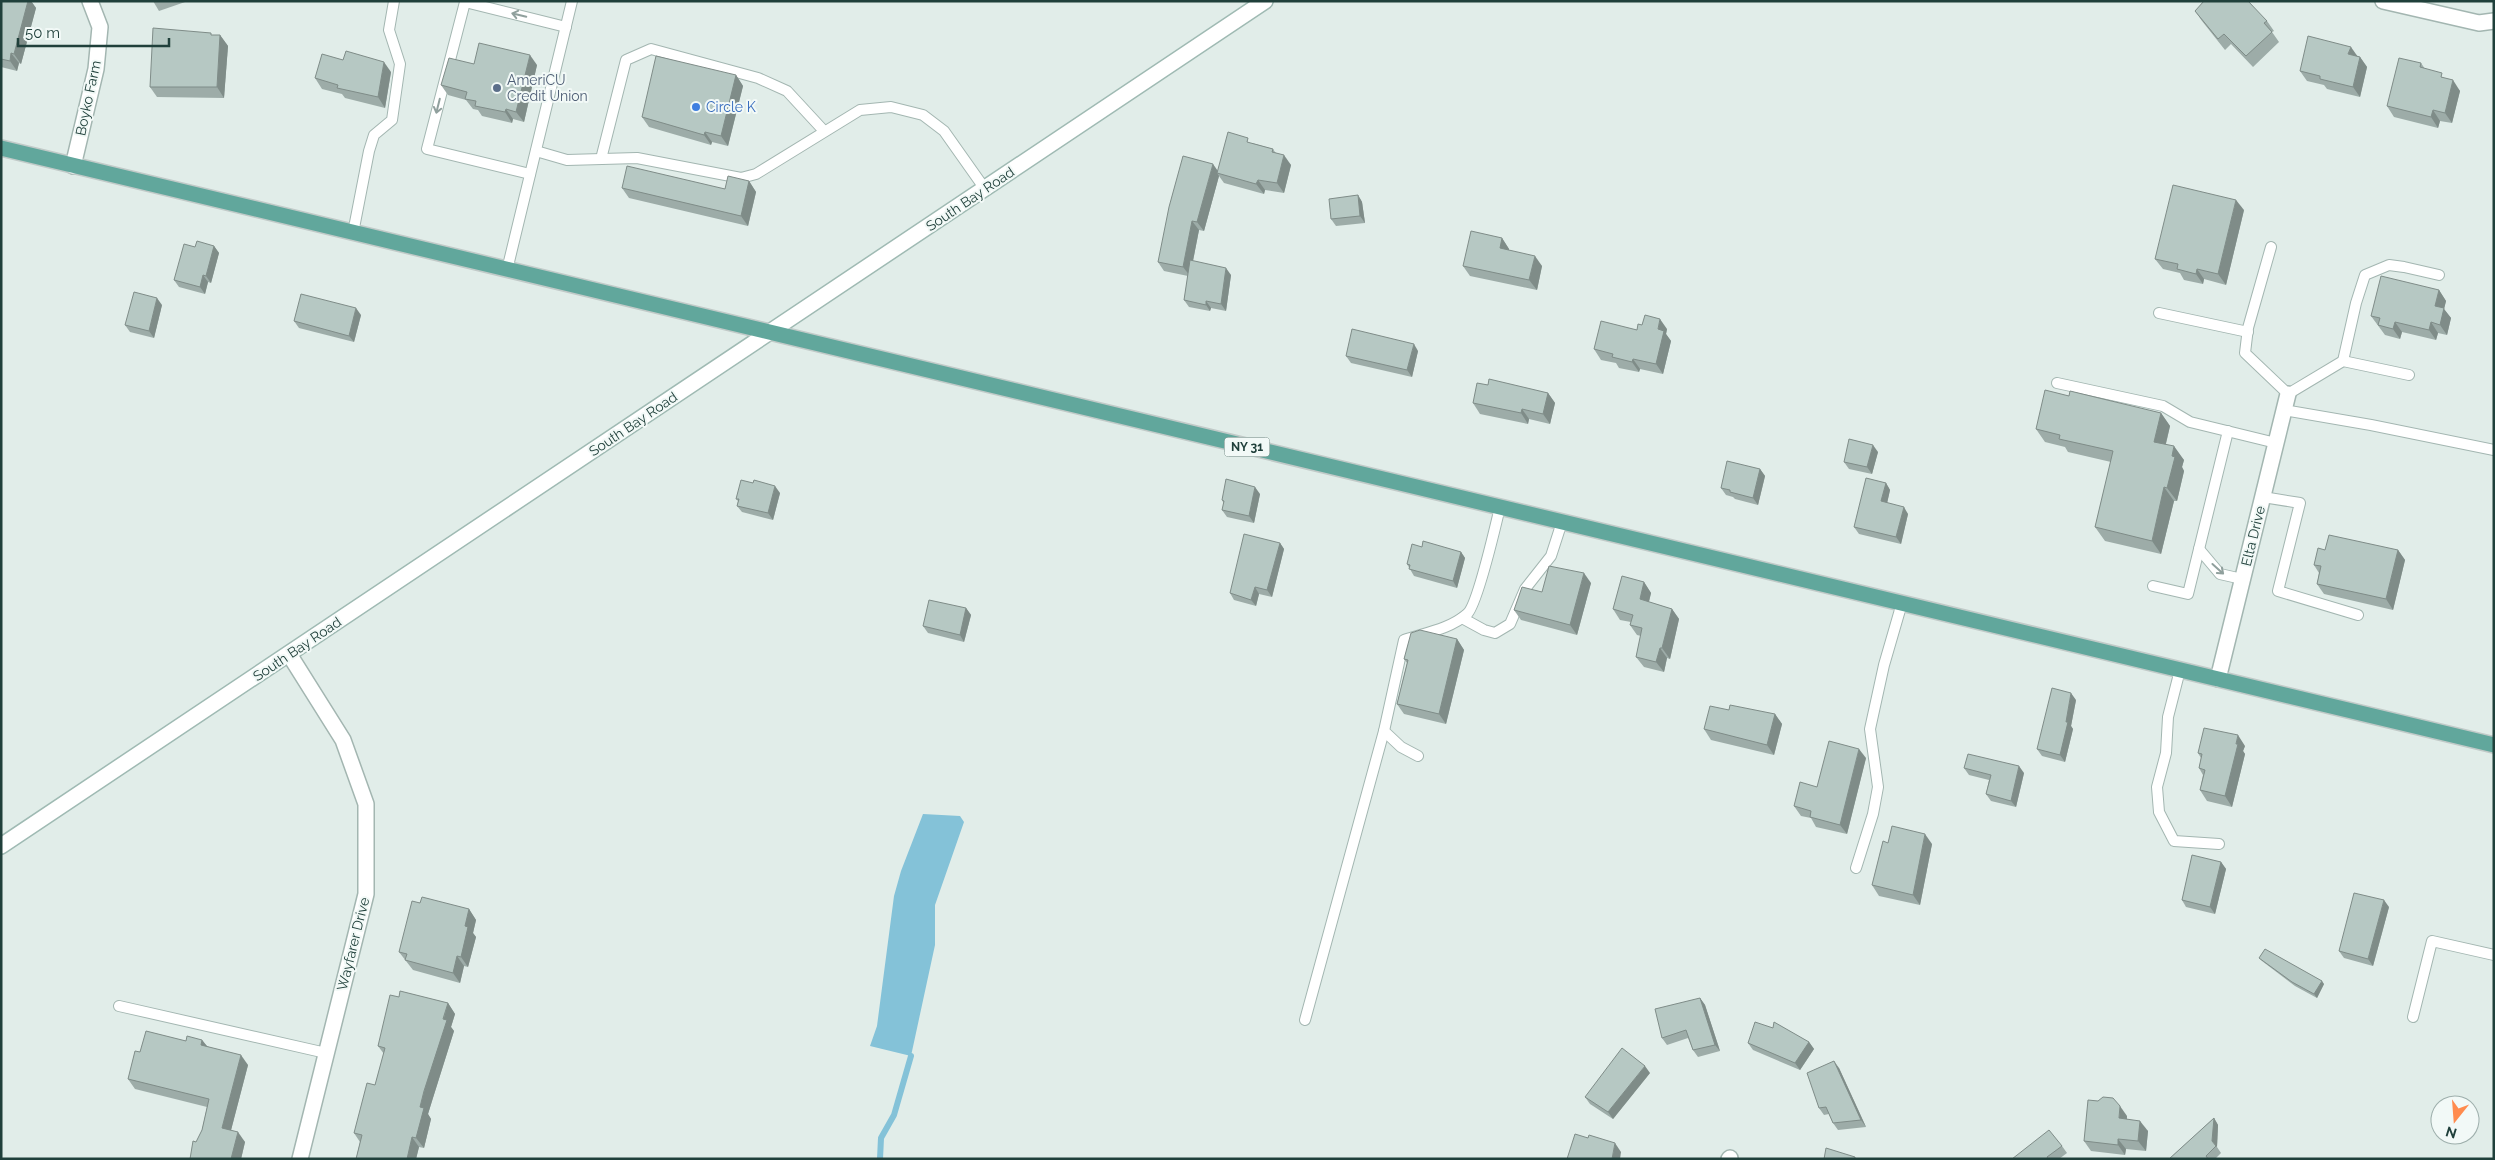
<svg xmlns="http://www.w3.org/2000/svg" width="2495" height="1160" viewBox="0 0 2495 1160" font-family="Raleway,sans-serif">
<style>
.water{fill:#84c2d8}
.lines{fill:none;stroke-linecap:round;stroke-linejoin:round}
.stream{stroke:#84c2d8;stroke-width:6}
.lane-casing{stroke:#a3b6b1;stroke-width:12}
.street-casing{stroke:#a3b6b1;stroke-width:18}
.secondary-casing{stroke:#9fbab3;stroke-width:18}
.primary-casing{stroke:#c1cac8;stroke-width:18}
.lane{stroke:#fff;stroke-width:10}
.street{stroke:#fff;stroke-width:15}
.secondary{stroke:#fff;stroke-width:15}
.primary{stroke:#61a79c;stroke-width:15}
.wall{fill:#9daca8}
.shaded-wall{fill:#7f8c88}
.building{fill:#b6c8c3;stroke:#7f8c88}
.oneway{stroke:#90a09d}
.service-dot{fill:#5c6f8a;stroke:#f2f9f7;stroke-width:2}
.shop-dot{fill:#3f7fe0;stroke:#f2f9f7;stroke-width:2}
.labels{text-anchor:middle;dominant-baseline:central;stroke-width:4;stroke-linejoin:round;paint-order:stroke}
.shield{fill:#f2f9f7;stroke:#5f7873;stroke-width:1}
.shield-label{font-size:12px;font-weight:bold;fill:#20403b}
.service-label{font-size:14px;fill:#4e5e75;stroke:#f2f9f7;text-anchor:start}
.street-label{font-size:14px;fill:#20403b;stroke:#f2f9f7}
.shop-label{font-size:14px;fill:#366cbe;stroke:#f2f9f7;text-anchor:start}
</style>
<rect width="100%" height="100%" fill="#e1ede9"/>
<polygon class="water" points="923,814 960,816 964,822 935,905 935,945 911,1056 870,1046 877,1026 894,896 901,871"/>
<g class="lines">
<polyline class="stream" points="880,1159 881,1138 894,1115 911,1056"/>
<g class="lane-casing">
<g id="lane">
<polyline points="536,151 567,160 637,158 741,178 756,174 860,110 891,107 923,115 944,131 985,189"/>
<polyline points="601,159 626,60 651,49 758,78 787,91 824,131"/>
<polyline points="530,174 427,149 465,2 566,27"/>
<polyline points="353,233 369,151 374,135 392,120 400,64 389,30 394,1"/>
<polyline points="2271,247 2248,328 2245,353 2288,394 2343,361 2409,375"/>
<polyline points="507,270 572,1"/>
<polyline points="2159,313 2248,332"/>
<polyline points="2343,361 2356,303 2365,275 2389,265 2404,267 2439,275"/>
<polyline points="2057,383 2163,406 2190,422 2276,443"/>
<polyline points="2284,410 2371,425 2494,450"/>
<polyline points="2263,497 2300,503 2278,591 2358,615"/>
<polyline points="2199,549 2220,574 2242,579"/>
<polyline points="2153,586 2188,594 2228,431"/>
<polyline points="1462,618 1484,630 1495,633 1510,624 1525,589 1551,556 1562,522"/>
<polyline points="2180,670 2168,717 2166,753 2157,787 2159,812 2174,841 2219,844"/>
<path d="M1418,756L1401,747L1384,731L1404,640C1425,633 1450,629 1467,614C1477,606 1496,524 1500,507"/>
<polyline points="1856,868 1873,814 1878,787 1870,729 1884,665 1902,603"/>
<polyline points="119,1006 326,1053"/>
<polyline points="2413,1017 2432,941 2494,955"/>
<polyline points="1305,1020 1384,731"/>
</g>
</g>
<g class="street-casing">
<g id="street">
<polyline points="2383,1 2479,23 2494,21"/>
<polyline points="73,166 96,69 100,27 90,1"/>
<polyline points="289,654 343,740 366,804 366,894 300,1159"/>
<polyline points="2218,679 2288,394"/>
<polyline points="1729,1159 1730,1158"/>
</g>
</g>
<g class="secondary-casing">
<polyline id="secondary" points="1,846 1265,1"/>
</g>
<g class="primary-casing">
<polyline id="primary" points="1,148 2494,745"/>
</g>
<use href="#lane" class="lane"/>
<use href="#street" class="street"/>
<use href="#secondary" class="secondary"/>
<use href="#primary" class="primary"/>
</g>
<g class="wall">
<polygon points="1,1 31,1 36,8 21,64 19,63 17,71 1,67"/>
<polygon points="153,1 188,1 159,11"/>
<polygon points="2195,11 2267,21 2274,31 2272,32 2279,42 2253,67 2231,44 2225,50 2202,21"/>
<polygon points="213,35 220,35 228,46 224,98 157,97 150,87"/>
<polygon points="2357,56 2360,57 2367,67 2360,97 2327,89 2324,85 2307,81 2300,71"/>
<polygon points="2421,63 2425,69 2446,79 2460,91 2452,123 2440,121 2438,128 2394,117 2387,106"/>
<polygon points="474,64 537,65 524,122 513,119 512,123 482,116 478,110 473,109 466,100 448,95 441,85"/>
<polygon points="391,72 385,108 345,98 342,94 322,89 315,78"/>
<polygon points="736,75 743,86 728,146 712,142 711,145 649,127 642,117"/>
<polygon points="1252,143 1273,149 1275,152 1291,165 1284,193 1265,190 1264,194 1224,183 1219,176 1204,231 1199,230 1193,261 1231,275 1226,311 1211,308 1210,311 1189,307 1184,300 1188,276 1164,271 1158,262 1218,171"/>
<polygon points="749,181 756,192 748,226 629,198 622,188 725,189"/>
<polygon points="1358,195 1362,202 1365,223 1336,226 1331,219"/>
<polygon points="2244,210 2226,285 2204,279 2203,284 2184,280 2180,273 2163,269 2155,259"/>
<polygon points="1502,238 1509,249 1509,250 1542,266 1537,290 1470,276 1463,266"/>
<polygon points="214,246 219,253 211,283 208,282 205,294 179,287 174,280 195,247"/>
<polygon points="2439,290 2446,301 2444,309 2451,318 2447,335 2438,333 2436,340 2402,332 2400,339 2385,335 2371,316"/>
<polygon points="162,305 154,338 130,332 125,325"/>
<polygon points="361,315 354,342 299,328 294,321"/>
<polygon points="1667,329 1666,334 1671,341 1663,374 1640,369 1639,372 1619,368 1616,363 1601,360 1594,349 1637,330"/>
<polygon points="1418,351 1412,377 1351,363 1346,356"/>
<polygon points="1488,385 1548,393 1555,403 1550,424 1529,419 1528,424 1480,414 1473,403"/>
<polygon points="2069,396 2161,413 2170,426 2166,444 2184,460 2182,467 2184,471 2177,501 2174,501 2161,554 2105,541 2095,527 2111,462 2068,452 2065,447 2045,442 2036,429"/>
<polygon points="1878,452 1872,474 1849,469 1844,462"/>
<polygon points="1760,469 1765,476 1758,505 1735,499 1733,497 1726,495 1721,488"/>
<polygon points="1886,483 1890,490 1887,503 1908,514 1901,544 1859,534 1854,527"/>
<polygon points="780,493 773,520 742,512 737,506 738,501 736,499"/>
<polygon points="1260,494 1254,523 1227,517 1222,510 1224,504 1222,500"/>
<polygon points="1280,543 1284,549 1272,597 1259,594 1256,606 1234,600 1230,593"/>
<polygon points="2325,550 2398,550 2405,560 2393,610 2324,594 2317,584 2319,573 2314,565"/>
<polygon points="1461,552 1465,558 1457,588 1414,576 1407,564"/>
<polygon points="1644,582 1651,593 1649,602 1672,609 1679,619 1670,659 1667,658 1664,672 1644,667 1636,657 1641,636 1637,635 1630,625 1631,622 1620,620 1613,609"/>
<polygon points="1591,583 1577,635 1521,620 1514,610 1542,592"/>
<polygon points="966,608 971,615 964,642 928,633 923,626"/>
<polygon points="1457,639 1464,650 1446,724 1404,714 1397,704 1407,663 1404,659"/>
<polygon points="2076,700 2071,726 2073,729 2065,762 2042,756 2037,749"/>
<polygon points="1775,714 1782,724 1774,755 1711,740 1704,729"/>
<polygon points="2245,746 2243,751 2245,754 2232,807 2207,801 2200,790 2203,775 2199,768 2201,758 2198,753"/>
<polygon points="1866,758 1847,834 1816,827 1811,818 1801,816 1794,806 1817,787"/>
<polygon points="1964,768 2024,773 2016,807 1991,801 1986,794 1989,780 1969,775"/>
<polygon points="1888,843 1932,844 1920,905 1879,896 1872,885"/>
<polygon points="2221,862 2226,869 2215,914 2186,907 2182,900"/>
<polygon points="420,903 469,909 476,920 473,933 476,937 468,967 464,966 460,983 413,970 399,952"/>
<polygon points="2389,907 2373,966 2344,958 2339,951"/>
<polygon points="2259,958 2324,984 2317,998 2295,986 2262,961"/>
<polygon points="399,997 448,1003 455,1014 451,1027 454,1031 432,1101 428,1114 431,1119 424,1148 419,1147 416,1159 356,1159 360,1142 354,1133 375,1085 384,1054 378,1046"/>
<polygon points="1700,998 1705,1005 1720,1051 1698,1057 1693,1050 1688,1038 1667,1045 1662,1038"/>
<polygon points="202,1040 207,1046 248,1065 231,1130 245,1142 241,1159 190,1159 202,1130 207,1107 135,1089 128,1079 140,1052 186,1041"/>
<polygon points="1809,1042 1814,1049 1800,1070 1753,1050 1748,1043"/>
<polygon points="1839,1068 1866,1127 1838,1130 1833,1123 1829,1114 1824,1115 1819,1108"/>
<polygon points="1650,1073 1613,1119 1590,1104 1585,1097"/>
<polygon points="2127,1116 2127,1119 2148,1131 2146,1151 2126,1149 2125,1155 2091,1151 2084,1141"/>
<polygon points="2214,1118 2218,1125 2217,1147 2221,1153 2215,1159 2169,1159"/>
<polygon points="2062,1146 2067,1153 2059,1159 2012,1159"/>
</g>
<g class="shaded-wall">
<polygon points="28,1 31,1 36,8 21,64 14,54"/>
<polygon points="220,35 228,46 224,98 217,87"/>
<polygon points="2351,47 2358,57 2348,54"/>
<polygon points="11,53 19,63 17,71 10,61"/>
<polygon points="530,55 537,65 524,122 516,112"/>
<polygon points="2360,57 2367,67 2360,97 2353,87"/>
<polygon points="384,62 391,72 385,108 378,97"/>
<polygon points="736,75 743,86 728,146 721,136"/>
<polygon points="2453,80 2460,91 2452,123 2445,113"/>
<polygon points="506,109 513,119 512,123 505,112"/>
<polygon points="2433,110 2440,121 2438,128 2431,117"/>
<polygon points="705,132 712,142 711,145 704,135"/>
<polygon points="1284,155 1291,165 1284,193 1277,183"/>
<polygon points="1213,164 1220,174 1217,173 1219,176 1204,231 1197,222"/>
<polygon points="1258,180 1265,190 1264,194 1256,184"/>
<polygon points="749,181 756,192 748,226 741,216"/>
<polygon points="1358,195 1362,202 1365,223 1360,216"/>
<polygon points="2236,200 2244,210 2226,285 2218,274"/>
<polygon points="1192,221 1199,230 1190,276 1183,267"/>
<polygon points="1502,238 1509,249 1507,258 1500,248"/>
<polygon points="214,246 219,253 211,283 206,276"/>
<polygon points="1535,256 1542,266 1537,290 1529,280"/>
<polygon points="1226,268 1231,275 1226,311 1221,304"/>
<polygon points="2197,269 2204,279 2203,284 2196,274"/>
<polygon points="203,275 208,282 205,294 200,287"/>
<polygon points="2439,290 2446,301 2444,309 2451,318 2447,335 2440,325 2435,306"/>
<polygon points="157,298 162,305 154,338 149,331"/>
<polygon points="1206,301 1211,308 1210,311 1206,305"/>
<polygon points="356,308 361,315 354,342 349,336"/>
<polygon points="1660,319 1667,329 1666,334 1671,341 1663,374 1656,364 1658,329"/>
<polygon points="2395,322 2402,332 2400,339 2393,329"/>
<polygon points="2431,322 2438,333 2436,340 2429,330"/>
<polygon points="1414,344 1418,351 1412,377 1407,370"/>
<polygon points="1633,359 1640,369 1639,372 1632,362"/>
<polygon points="1548,393 1555,403 1550,424 1543,414"/>
<polygon points="1522,409 1529,419 1528,424 1521,413"/>
<polygon points="2161,413 2170,426 2163,455 2154,442"/>
<polygon points="1873,445 1878,452 1872,474 1867,467"/>
<polygon points="2174,446 2184,460 2182,467 2184,471 2177,501 2167,488 2172,456"/>
<polygon points="1760,469 1765,476 1758,505 1753,498"/>
<polygon points="1886,483 1890,490 1886,508 1881,501"/>
<polygon points="775,486 780,493 773,520 768,513"/>
<polygon points="1255,487 1260,494 1254,523 1249,516"/>
<polygon points="2164,487 2174,501 2161,554 2152,541"/>
<polygon points="1904,507 1908,514 1901,544 1896,537"/>
<polygon points="1280,543 1284,549 1272,597 1267,590"/>
<polygon points="2398,550 2405,560 2393,610 2386,599"/>
<polygon points="1461,552 1465,558 1457,588 1453,581"/>
<polygon points="1584,573 1591,583 1577,635 1570,625"/>
<polygon points="1644,582 1651,593 1647,609 1640,599"/>
<polygon points="1255,587 1259,594 1256,606 1251,600"/>
<polygon points="966,608 971,615 964,642 960,635"/>
<polygon points="1672,609 1679,619 1670,659 1662,648"/>
<polygon points="1457,639 1464,650 1446,724 1439,714"/>
<polygon points="1660,648 1667,658 1664,672 1656,662"/>
<polygon points="2071,693 2076,700 2071,726 2073,729 2065,762 2060,755"/>
<polygon points="1775,714 1782,724 1774,755 1767,745"/>
<polygon points="2238,735 2245,746 2243,751 2245,754 2232,807 2225,796"/>
<polygon points="1859,749 1866,758 1847,834 1840,825"/>
<polygon points="2019,766 2024,773 2016,807 2011,801"/>
<polygon points="1925,834 1932,844 1920,905 1913,895"/>
<polygon points="2221,862 2226,869 2215,914 2210,907"/>
<polygon points="2384,900 2389,907 2373,966 2368,959"/>
<polygon points="469,909 476,920 473,933 476,937 468,967 461,957 465,926"/>
<polygon points="457,956 464,966 460,983 453,973"/>
<polygon points="2322,981 2324,984 2317,998 2314,994"/>
<polygon points="1700,998 1705,1005 1720,1051 1715,1045"/>
<polygon points="448,1003 455,1014 451,1027 454,1031 432,1101 428,1114 431,1119 424,1148 416,1138 420,1107"/>
<polygon points="202,1040 210,1050 201,1045"/>
<polygon points="1809,1042 1814,1049 1800,1070 1795,1063"/>
<polygon points="241,1055 248,1065 229,1138 222,1128"/>
<polygon points="1834,1061 1839,1068 1866,1127 1861,1120"/>
<polygon points="1645,1066 1650,1073 1613,1119 1608,1112"/>
<polygon points="2120,1106 2127,1116 2126,1128 2119,1118"/>
<polygon points="2214,1118 2218,1125 2217,1147 2212,1141"/>
<polygon points="2140,1121 2148,1131 2146,1151 2138,1141"/>
<polygon points="238,1132 245,1142 241,1159 231,1159"/>
<polygon points="412,1137 419,1147 416,1159 407,1159"/>
<polygon points="2118,1139 2126,1149 2125,1155 2118,1145"/>
<polygon points="1615,1143 1621,1152 1620,1159 1612,1159"/>
</g>
<g class="building">
<polygon points="1,1 28,1 14,54 11,53 10,61 1,59"/>
<polygon points="2204,1 2248,1 2267,21 2264,23 2272,32 2246,56 2224,34 2218,39 2195,11"/>
<polygon points="153,28 211,33 211,35 220,35 217,87 150,87"/>
<polygon points="2308,36 2351,47 2348,54 2360,57 2353,87 2320,79 2320,76 2300,71"/>
<polygon points="479,43 530,55 516,112 506,109 505,112 475,106 476,101 465,99 467,92 441,85 449,58 474,64"/>
<polygon points="346,51 384,62 378,97 337,88 338,85 315,78 322,54 343,60"/>
<polygon points="656,56 736,75 721,136 705,132 704,135 642,117"/>
<polygon points="2399,58 2421,63 2420,67 2442,73 2441,77 2453,80 2445,113 2433,110 2431,117 2387,106"/>
<polygon points="1228,132 1248,138 1247,142 1273,149 1272,152 1284,155 1277,183 1258,180 1256,184 1217,173"/>
<polygon points="1183,156 1213,164 1197,222 1192,221 1183,267 1158,262 1169,207"/>
<polygon points="627,166 725,189 728,176 749,181 741,216 622,188"/>
<polygon points="2173,185 2236,200 2218,274 2197,269 2196,274 2177,269 2178,264 2155,259"/>
<polygon points="1358,195 1360,216 1331,219 1329,199"/>
<polygon points="1471,231 1502,238 1500,248 1535,256 1529,280 1463,266"/>
<polygon points="197,241 214,246 206,276 203,275 200,287 174,280 184,244 195,247"/>
<polygon points="1190,260 1226,268 1221,304 1206,301 1206,305 1184,300"/>
<polygon points="2381,276 2439,290 2435,306 2444,308 2440,325 2431,322 2429,330 2395,322 2393,329 2378,325 2380,318 2371,316"/>
<polygon points="134,292 157,298 149,331 125,325"/>
<polygon points="301,294 356,308 349,336 294,321"/>
<polygon points="1645,315 1660,319 1658,329 1664,331 1656,364 1633,359 1632,362 1612,357 1613,354 1594,349 1601,321 1637,330 1638,324 1642,325"/>
<polygon points="1352,329 1414,344 1407,370 1346,356"/>
<polygon points="1489,379 1548,393 1543,414 1522,409 1521,413 1473,403 1477,383 1488,385"/>
<polygon points="2045,390 2069,396 2070,391 2161,413 2154,442 2174,446 2172,456 2175,457 2167,488 2164,487 2152,541 2095,527 2113,451 2059,439 2060,435 2036,429"/>
<polygon points="1849,439 1873,445 1867,467 1844,462"/>
<polygon points="1727,461 1760,469 1753,498 1730,492 1730,490 1721,488"/>
<polygon points="1866,478 1886,483 1881,501 1904,507 1896,537 1854,527"/>
<polygon points="1226,479 1255,487 1249,516 1222,510 1224,501 1222,500"/>
<polygon points="741,480 753,483 754,480 775,486 768,513 737,506 739,499 736,499"/>
<polygon points="1244,534 1280,543 1267,590 1255,587 1251,600 1230,593"/>
<polygon points="2329,535 2398,550 2386,599 2317,584 2321,566 2314,565 2318,548 2325,550"/>
<polygon points="1423,541 1461,552 1453,581 1409,569 1410,565 1407,564 1412,544 1422,547"/>
<polygon points="1549,566 1584,573 1570,625 1514,610 1522,587 1542,592"/>
<polygon points="1622,576 1644,582 1640,599 1672,609 1662,648 1660,648 1656,662 1636,657 1642,628 1630,625 1633,615 1613,609"/>
<polygon points="929,600 966,608 960,635 923,626"/>
<polygon points="1420,630 1457,639 1439,714 1397,704 1408,660 1404,659 1411,633"/>
<polygon points="2052,688 2071,693 2066,722 2068,722 2060,755 2037,749"/>
<polygon points="1730,705 1775,714 1767,745 1704,729 1710,706 1729,710"/>
<polygon points="2204,728 2238,735 2236,744 2238,744 2225,796 2200,790 2205,770 2199,768 2202,754 2198,753"/>
<polygon points="1829,741 1859,749 1840,825 1810,817 1811,811 1794,806 1800,782 1817,787"/>
<polygon points="1968,754 2019,766 2011,801 1986,794 1991,775 1964,768"/>
<polygon points="1892,826 1925,834 1913,895 1872,885 1883,841 1888,843"/>
<polygon points="2192,855 2221,862 2210,907 2182,900"/>
<polygon points="2354,893 2384,900 2368,959 2339,951"/>
<polygon points="422,897 469,909 465,926 468,927 461,957 457,956 453,973 405,960 407,954 399,952 412,901 420,903"/>
<polygon points="2265,949 2322,981 2314,994 2292,982 2259,958"/>
<polygon points="400,991 448,1003 443,1019 447,1020 424,1091 420,1107 424,1108 416,1138 412,1137 407,1159 356,1159 362,1135 354,1133 367,1083 375,1085 385,1048 378,1046 390,995 399,997"/>
<polygon points="1700,998 1715,1045 1693,1050 1686,1030 1662,1038 1655,1009"/>
<polygon points="1755,1022 1773,1028 1774,1022 1809,1042 1795,1063 1748,1043"/>
<polygon points="146,1031 186,1041 187,1036 202,1040 201,1045 241,1055 222,1128 238,1132 231,1159 190,1159 193,1141 196,1142 202,1130 209,1099 128,1079 135,1051 140,1052"/>
<polygon points="1622,1048 1645,1066 1608,1112 1585,1097"/>
<polygon points="1834,1061 1861,1120 1833,1123 1826,1107 1819,1108 1807,1073"/>
<polygon points="2103,1097 2113,1098 2120,1106 2119,1118 2140,1121 2138,1141 2118,1139 2118,1145 2084,1141 2088,1100 2098,1101"/>
<polygon points="2214,1118 2212,1141 2216,1146 2206,1156 2208,1159 2169,1159"/>
<polygon points="2049,1130 2062,1146 2047,1157 2048,1159 2012,1159"/>
<polygon points="1575,1134 1588,1138 1589,1135 1615,1143 1612,1159 1567,1159"/>
<polygon points="1826,1148 1855,1157 1855,1159 1824,1159"/>
</g>
<defs><path id="oneway-shaft" d="M-6 0H5M1.5-3L5.5 0L1.5 3" fill="none" stroke-width="1.6" stroke-linecap="round" stroke-linejoin="round" transform="scale(1.25)"/></defs>
<g class="oneway">
<use href="#oneway-shaft" transform="translate(519 15) rotate(-166)"/>
<use href="#oneway-shaft" transform="translate(438 106) rotate(104)"/>
<use href="#oneway-shaft" transform="translate(2218 569) rotate(42)"/>
</g>
<circle class="service-dot" cx="497" cy="88" r="5"/>
<circle class="shop-dot" cx="696" cy="107" r="5"/>
<g class="labels">
<rect class="shield" x="1224.5" y="437.5" width="45" height="19" rx="4"/>
<g class="shield-label">
<text x="1247" y="447">NY 31</text>
</g>
<g class="service-label">
<text x="507" y="80">AmeriCU<tspan x="507" dy="16">Credit Union</tspan></text>
</g>
<g class="street-label">
<text transform="translate(88 98) rotate(-78)">Boyko Farm</text>
<text transform="translate(970 199) rotate(-34)">South Bay Road</text>
<text transform="translate(633 424) rotate(-34)">South Bay Road</text>
<text transform="translate(2253 536) rotate(-76)">Elta Drive</text>
<text transform="translate(297 649) rotate(-34)">South Bay Road</text>
<text transform="translate(353 944) rotate(-76)">Wayfarer Drive</text>
</g>
<g class="shop-label">
<text x="706" y="107">Circle K</text>
</g>
</g>
<rect width="2495" height="1160" fill="none" stroke="#20403b" stroke-width="5"/>
<g transform="translate(2455 1120) rotate(197)"><circle r="24" fill="#f2f9f7" stroke="#9eafac"/>
<path d="M0-4L9 19L0 12L-9 19Z" fill="#ff8b4e"/>
<text y="-8" font-size="14" font-weight="bold" text-anchor="middle" fill="#20403b">N</text>
</g>
<path d="M18 38v8h151v-8" fill="none" stroke="#20403b" stroke-width="2.5"/>
<text x="25" y="38" font-size="15" fill="#20403b" stroke="#f2f9f7" stroke-width="4" paint-order="stroke">50 m</text>
</svg>
